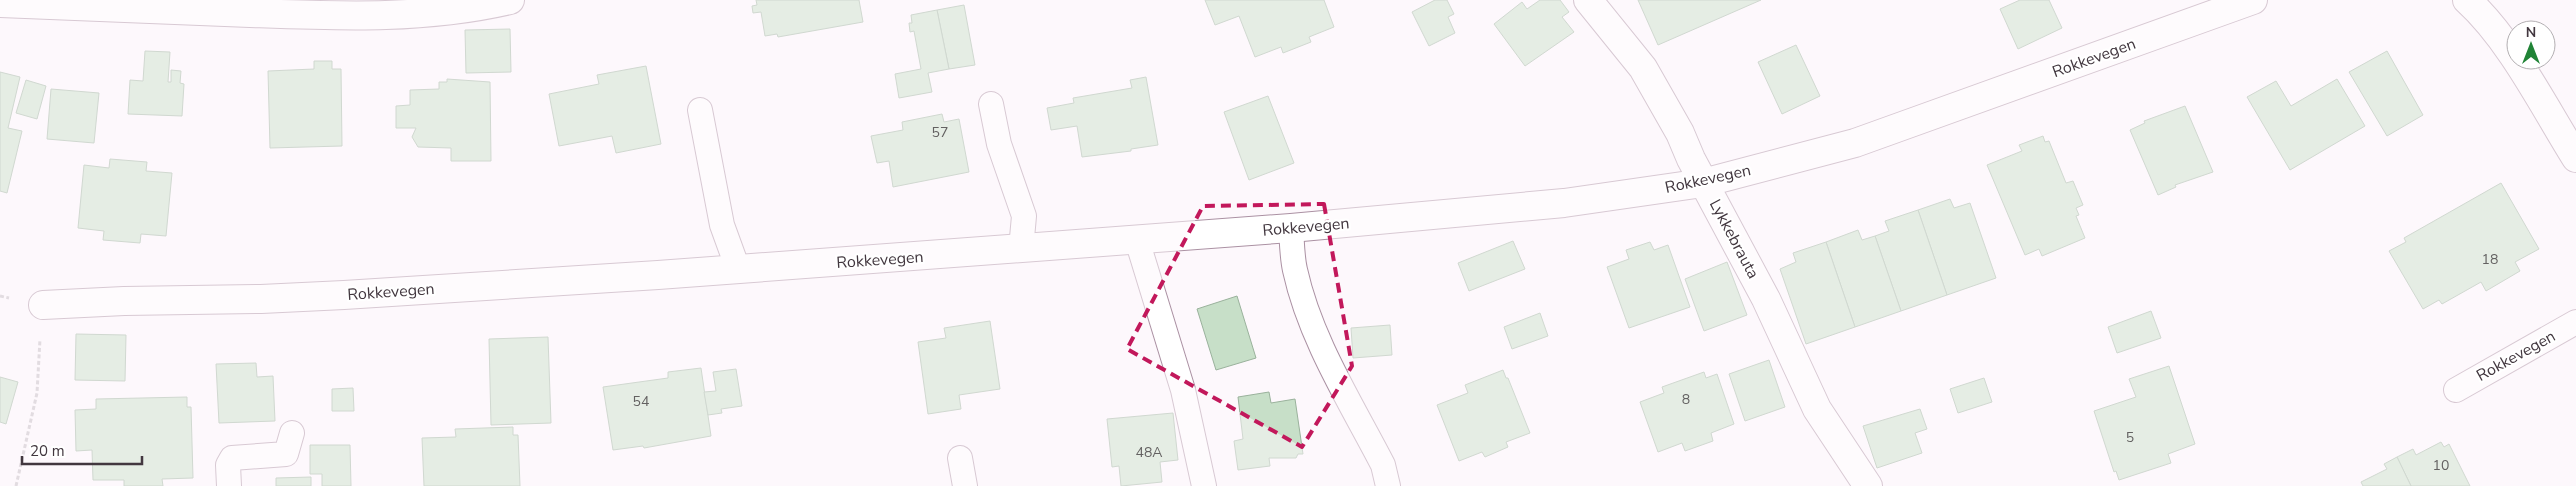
<svg xmlns="http://www.w3.org/2000/svg" width="2576" height="486" viewBox="0 0 2576 486" font-family="'Nunito Sans',sans-serif">
<style>
.building{fill:#c7dfc8;stroke:#9ab29c}
.lines{fill:none;stroke-linecap:round;stroke-linejoin:round}
.service-casing{stroke:#ab91a3;stroke-width:26}
.minor-casing{stroke:#ab91a3;stroke-width:30}
.path{stroke:#c1bbc0;stroke-width:3;stroke-dasharray:4 2.5;stroke-linecap:butt}
.service{stroke:#fff;stroke-width:24}
.minor{stroke:#fff;stroke-width:28}
.marked{fill:none;stroke:#c2185b;stroke-width:4;stroke-dasharray:10 6;stroke-linejoin:round}
.labels{text-anchor:middle;dominant-baseline:central;stroke-width:4.5;stroke-linejoin:round;paint-order:stroke}
.number-label{font-size:14px;fill:#636161}
.street-label{font-size:16px;fill:#42373f;stroke:#fff}
</style>
<rect width="100%" height="100%" fill="#fdf8fc"/>
<g class="building">
<polygon points="756,0 859,0 863,22 778,37 777,34 765,36 761,12 753,13 752,6 757,5"/>
<polygon points="1205,0 1324,0 1334,27 1309,37 1311,42 1283,53 1281,47 1255,57 1239,16 1215,25"/>
<polygon points="1435,0 1447,0 1454,14 1448,17 1455,33 1429,46 1412,12"/>
<polygon points="1540,0 1560,0 1569,12 1562,17 1574,32 1525,66 1494,24 1522,2 1527,9"/>
<polygon points="1638,0 1761,0 1658,45"/>
<polygon points="2020,0 2049,0 2062,28 2018,49 2000,9"/>
<polygon points="964,5 975,65 949,69 937,10"/>
<polygon points="937,10 949,69 928,73 932,92 899,98 895,74 921,69 914,31 910,32 909,23 912,23 911,15"/>
<polygon points="510,29 511,72 466,73 465,30"/>
<polygon points="1796,45 1820,96 1782,114 1758,62"/>
<polygon points="145,51 170,52 168,82 171,82 171,70 181,71 180,83 184,84 182,116 128,114 130,80 143,81"/>
<polygon points="2387,51 2423,115 2387,136 2349,72"/>
<polygon points="314,61 332,61 332,69 341,69 342,146 270,148 268,71 314,69"/>
<polygon points="646,66 661,144 616,153 612,136 559,146 549,94 599,84 597,75"/>
<polygon points="0,72 20,77 8,128 22,131 7,193 0,191"/>
<polygon points="1146,77 1158,145 1131,149 1131,151 1082,157 1077,126 1051,130 1047,108 1074,103 1073,98 1132,88 1130,80"/>
<polygon points="447,79 490,82 491,161 451,161 451,148 418,147 412,137 416,128 396,128 396,106 410,105 410,90 439,89 439,82 447,82"/>
<polygon points="2337,79 2365,126 2290,170 2247,97 2276,81 2291,106"/>
<polygon points="26,80 46,86 37,119 16,113"/>
<polygon points="51,89 99,93 94,143 47,139"/>
<polygon points="1268,96 1294,163 1249,180 1224,112"/>
<polygon points="2185,106 2213,172 2175,185 2176,187 2158,195 2130,130 2145,123 2144,121"/>
<polygon points="942,114 944,122 959,119 969,172 893,187 889,161 877,163 871,136 903,130 902,122"/>
<polygon points="2043,136 2045,142 2049,141 2066,183 2073,181 2083,205 2076,208 2079,215 2076,216 2085,238 2042,256 2039,249 2025,255 1987,165 2022,151 2019,145"/>
<polygon points="110,159 147,162 146,171 172,173 166,236 141,234 140,243 103,240 104,231 78,228 84,165 109,168"/>
<polygon points="2501,183 2539,249 2515,262 2520,271 2486,291 2481,282 2442,304 2439,300 2423,309 2389,251 2406,242 2404,238"/>
<polygon points="1950,199 1954,208 1970,203 1996,278 1947,295 1918,210"/>
<polygon points="1918,210 1947,295 1901,311 1875,236 1889,231 1885,221"/>
<polygon points="1858,230 1862,240 1875,236 1901,311 1855,327 1826,242"/>
<polygon points="1513,241 1525,269 1469,291 1458,263"/>
<polygon points="1650,242 1654,250 1668,245 1690,307 1629,328 1607,267 1629,259 1626,250"/>
<polygon points="1826,242 1855,327 1806,344 1780,269 1796,262 1793,253"/>
<polygon points="1727,262 1747,315 1704,331 1685,279"/>
<polygon points="1237,296 1256,358 1216,370 1197,309"/>
<polygon points="2151,311 2161,338 2117,353 2108,327"/>
<polygon points="1540,313 1548,336 1512,349 1504,327"/>
<polygon points="990,321 1000,389 959,395 961,409 928,414 918,342 946,338 944,328"/>
<polygon points="1390,325 1392,355 1353,358 1351,328"/>
<polygon points="76,334 126,335 125,381 75,380"/>
<polygon points="548,337 551,423 491,425 489,339"/>
<polygon points="1769,360 1785,407 1745,421 1729,374"/>
<polygon points="256,363 257,377 273,376 275,421 219,423 216,364"/>
<polygon points="2169,366 2195,444 2168,454 2171,463 2119,480 2116,471 2114,472 2094,411 2136,397 2129,379"/>
<polygon points="701,368 711,436 644,448 643,446 613,450 603,387 668,378 668,372"/>
<polygon points="736,369 742,406 721,409 722,413 708,415 704,392 716,391 713,372"/>
<polygon points="1503,370 1506,378 1508,378 1530,433 1506,442 1508,447 1485,457 1482,452 1459,461 1437,405 1468,393 1465,385"/>
<polygon points="1704,372 1706,378 1717,374 1734,424 1711,433 1713,441 1685,451 1682,443 1658,452 1640,402 1664,393 1662,387"/>
<polygon points="0,377 18,382 6,424 0,422"/>
<polygon points="1984,378 1992,402 1958,413 1950,389"/>
<polygon points="353,388 354,411 332,411 332,389"/>
<polygon points="1269,392 1271,403 1295,399 1303,454 1298,454 1296,458 1269,458 1270,466 1238,470 1234,441 1243,439 1238,397"/>
<polygon points="187,397 187,407 191,407 193,478 162,479 163,486 124,486 124,480 93,480 92,450 76,451 75,410 96,409 96,399"/>
<polygon points="1920,409 1927,429 1915,433 1922,453 1877,468 1863,426"/>
<polygon points="1173,413 1178,460 1160,462 1162,482 1121,486 1119,466 1112,467 1107,419"/>
<polygon points="513,427 513,435 518,435 520,486 424,486 422,438 456,437 455,429"/>
<polygon points="2441,442 2444,447 2449,444 2470,486 2411,486 2397,457 2413,449 2416,455"/>
<polygon points="310,445 350,445 351,486 322,486 322,474 310,474"/>
<polygon points="2397,457 2411,486 2363,486 2361,482 2387,469 2384,464"/>
<polygon points="311,477 311,486 276,486 276,478"/>
</g>
<g class="lines">
<g class="service-casing">
<g id="service">
<polyline points="991,104 999,144 1024,216 1021,249"/>
<polyline points="700,110 722,225 738,269"/>
<path d="M1291,228C1292,242 1292,257 1295,270C1310,339 1351,403 1383,465L1388,486"/>
<polyline points="1137,240 1183,390 1204,486"/>
<polyline points="2456,390 2576,322"/>
<polyline points="960,458 965,486"/>
<polyline points="229,486 228,465 232,458 286,454 292,433"/>
</g>
</g>
<g class="minor-casing">
<g id="minor">
<polyline points="1588,0 1643,68 1680,133 1691,159 1766,299 1817,409 1868,486"/>
<path d="M2467,0C2511,40 2544,107 2576,158"/>
<path d="M0,3C83,6 167,10 250,13C337,16 425,20 510,0"/>
<polyline points="43,305 124,301 261,299 344,295 658,275 1291,228 1564,203 1703,183 1855,143 2253,0"/>
</g>
</g>
<g class="path">
<polyline points="0,296 9,298"/>
<polyline points="16,486 37,393 40,339"/>
</g>
<use href="#service" class="service"/>
<use href="#minor" class="minor"/>
</g>
<path d="M0 0H2576V486H0ZM1324,204L1352,366L1302,447L1127,349L1203,206Z" fill="#fdf8fc" fill-opacity=".55" fill-rule="evenodd"/>
<path class="marked" d="M1324,204L1352,366L1302,447L1127,349L1203,206Z"/>
<g class="labels">
<g class="number-label">
<text x="940" y="132">57</text>
<text x="2490" y="259">18</text>
<text x="1686" y="399">8</text>
<text x="641" y="401">54</text>
<text x="2130" y="437">5</text>
<text x="1149" y="452">48A</text>
<text x="2441" y="465">10</text>
</g>
<g class="street-label">
<text transform="translate(2094 58) rotate(-20)">Rokkevegen</text>
<text transform="translate(1708 179) rotate(-12)">Rokkevegen</text>
<text transform="translate(1306 227) rotate(-5)">Rokkevegen</text>
<text transform="translate(1734 239) rotate(62)">Lykkebrauta</text>
<text transform="translate(880 260) rotate(-4)">Rokkevegen</text>
<text transform="translate(391 292) rotate(-4)">Rokkevegen</text>
<text transform="translate(2516 356) rotate(-29)">Rokkevegen</text>
</g>
</g>
<g transform="translate(2531 45)"><circle r="24" fill="#ffffff" stroke="#b3afb2"/>
<path d="M0-4L9 19L0 12L-9 19Z" fill="#208336"/>
<text y="-8" font-size="14" font-weight="bold" text-anchor="middle" fill="#42373f">N</text>
</g>
<path d="M22 456v8h120v-8" fill="none" stroke="#42373f" stroke-width="2.5"/>
<text x="30" y="456" font-size="15" fill="#42373f" stroke="#ffffff" stroke-width="4" paint-order="stroke">20 m</text>
</svg>
